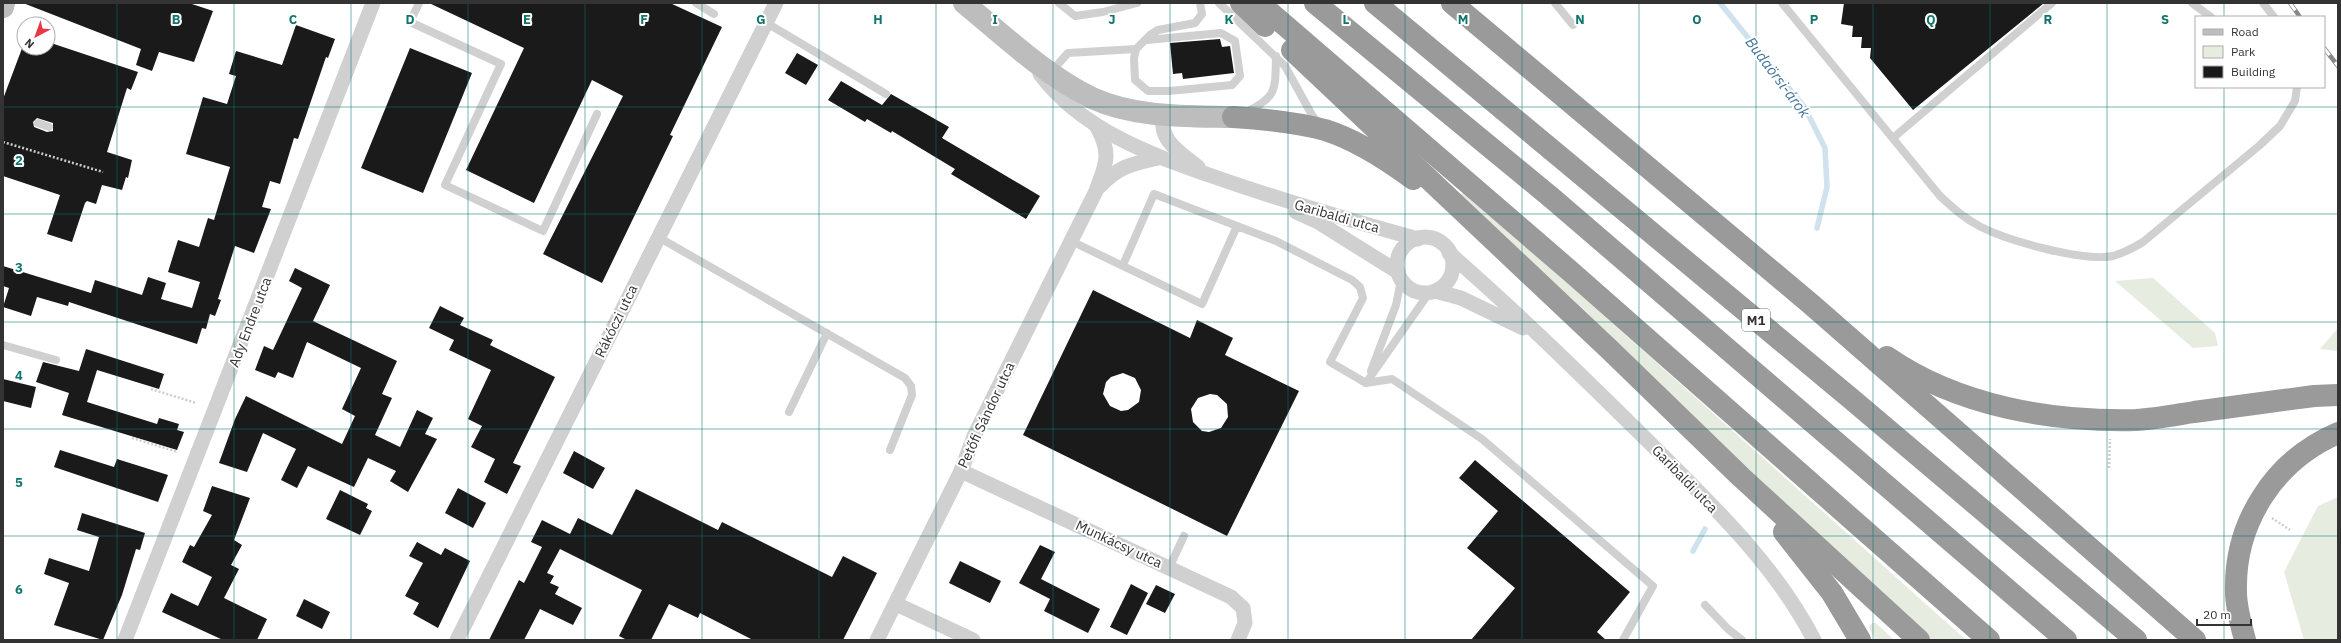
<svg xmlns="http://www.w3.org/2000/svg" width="2341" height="643" viewBox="0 0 2341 643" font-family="'IBM Plex Sans',sans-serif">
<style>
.green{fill:#e6ecdf}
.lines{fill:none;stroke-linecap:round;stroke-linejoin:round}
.stream{stroke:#cfe2ee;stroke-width:5.5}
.building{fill:#1a1a1a;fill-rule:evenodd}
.path{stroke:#cdcdcd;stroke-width:2.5;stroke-dasharray:2 2;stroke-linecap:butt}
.lane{stroke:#d0d0d0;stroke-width:8}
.street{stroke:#d0d0d0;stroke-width:15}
.secondary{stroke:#bdbdbd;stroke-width:22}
.highway{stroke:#9a9a9a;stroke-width:22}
.rail-casing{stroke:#888;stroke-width:4.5}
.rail{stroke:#fff;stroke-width:3;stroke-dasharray:9;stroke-linecap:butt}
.grid{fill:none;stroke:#0f766e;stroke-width:1;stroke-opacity:0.55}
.labels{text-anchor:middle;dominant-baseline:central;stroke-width:4;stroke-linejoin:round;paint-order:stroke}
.shield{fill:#fff;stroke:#707070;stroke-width:1}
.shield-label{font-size:13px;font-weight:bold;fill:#333}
.street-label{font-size:14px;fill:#333;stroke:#fff}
.water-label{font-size:15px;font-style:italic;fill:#3f7597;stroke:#fff}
.grid-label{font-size:13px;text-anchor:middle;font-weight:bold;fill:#0f766e;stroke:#fff;stroke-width:4;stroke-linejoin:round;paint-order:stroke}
</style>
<rect width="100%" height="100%" fill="#fff"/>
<g class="green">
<polygon points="1465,191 1966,640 1929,640 1870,590 1583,309 1460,195"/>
<polygon points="2153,278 2215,333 2218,346 2193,348 2115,281"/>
<polygon points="2338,328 2338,351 2320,349"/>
<polygon points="2338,497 2338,640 2304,640 2284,572 2318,506"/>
<polygon points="1872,623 1876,623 1894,640 1875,640 1869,627"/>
</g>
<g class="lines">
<g class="stream">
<polyline points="1720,3 1805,108 1825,148 1827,187 1817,228"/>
<polyline points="1693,551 1705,529"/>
</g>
</g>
<g class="building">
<polygon points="23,3 189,3 213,11 194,62 159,52 152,71 136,65 141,49"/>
<polygon points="429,3 670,3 722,27 670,135 673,136 602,283 543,254 623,96 592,80 534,203 466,170 524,48"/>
<polygon points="1844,3 2044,3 1913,110 1870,58 1871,48 1861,48 1862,37 1852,37 1853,26 1841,24"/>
<polygon points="296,25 335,39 328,58 326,57 298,139 294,138 280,184 270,181 262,207 271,209 254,253 235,246 218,299 221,300 215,316 210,314 206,329 202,328 197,344 69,302 68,306 37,297 31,316 3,307 9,288 3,286 3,266 91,293 95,280 142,295 148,277 166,283 161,299 192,308 200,282 168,272 178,240 199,247 208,218 214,220 230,167 186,154 203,97 227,104 236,76 229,74 236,51 282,65"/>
<polygon points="1220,39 1222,47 1230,46 1234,73 1183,79 1182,73 1173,74 1170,43"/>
<path d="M48,42L138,72L131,90L127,88L107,152L132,160L128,178L126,177L122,190L102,185L96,204L87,201L85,203L72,242L47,234L60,195L3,176V99L24,43V48H48ZM37,118L53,123V131L47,132L34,127L33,122Z"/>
<polygon points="410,48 472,73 423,193 361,168"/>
<polygon points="797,53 818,65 806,85 785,73"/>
<polygon points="841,81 882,105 891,94 949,127 942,138 1040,196 1026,219 951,174 955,169 892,131 891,133 867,119 865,122 828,100"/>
<polygon points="295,268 330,285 313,321 397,361 382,394 392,398 375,435 400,447 417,410 433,418 425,434 437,439 408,492 390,481 396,471 368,458 354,487 308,466 297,488 281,480 296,449 263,433 247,472 219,463 235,419 246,396 342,444 355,416 342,409 361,368 307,342 293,378 278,372 275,378 255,370 264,346 273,350 302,288 289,281"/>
<path d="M1093,290L1190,338L1197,320L1233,338L1225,355L1299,391L1227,536L1023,435ZM1123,373L1135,378L1141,390L1139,402L1128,410L1121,411L1110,406L1103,394L1106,382L1111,377ZM1210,394L1217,395L1227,404L1228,417L1221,428L1209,432L1202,431L1193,422L1191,409L1198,398Z"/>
<polygon points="440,306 464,318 460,325 493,340 490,345 555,377 513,463 521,466 507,494 484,482 495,459 471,447 482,426 468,419 491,370 449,350 454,340 429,328"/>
<polygon points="86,349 164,374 159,389 97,370 87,402 157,424 159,418 179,424 177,430 184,432 177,450 62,415 69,393 36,382 43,362 79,371"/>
<polygon points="3,379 36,387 31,408 3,401"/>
<polygon points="60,450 114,467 117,459 168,475 158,502 54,467"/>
<polygon points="574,451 605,468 593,489 563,473"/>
<polygon points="1475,460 1630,592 1597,632 1606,640 1471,640 1515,588 1467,548 1498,511 1459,478"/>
<polygon points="212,486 250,498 234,540 242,545 231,565 239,569 224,598 267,619 257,640 223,640 162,612 171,593 198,606 212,577 182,562 190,545 194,547 212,515 203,511"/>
<polygon points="458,488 486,503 473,528 445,513"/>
<polygon points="636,489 718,530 722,522 832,577 843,556 877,573 843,640 753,640 700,613 698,618 669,604 651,640 627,640 619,636 642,590 560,549 547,573 554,576 550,583 559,587 555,594 582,608 573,625 540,609 524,640 489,640 519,580 524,583 542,547 531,542 542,520 570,534 578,518 612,535"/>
<polygon points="340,490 368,504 366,508 372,511 360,535 326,519"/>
<polygon points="82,513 145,533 140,550 136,549 122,595 103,640 54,625 69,583 44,574 49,558 89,571 99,537 77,530"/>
<polygon points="417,542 441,555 445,548 470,561 438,628 413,614 419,603 405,596 423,563 409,556"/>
<polygon points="1040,545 1055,552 1041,579 1100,609 1088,633 1044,611 1050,599 1019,583"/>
<polygon points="960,561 1001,581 990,603 949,583"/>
<polygon points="1131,584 1148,593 1127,635 1110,627"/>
<polygon points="1156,585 1175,594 1165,613 1146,604"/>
<polygon points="304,599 330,612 322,629 296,616"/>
</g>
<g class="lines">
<g class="path">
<polyline points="3,142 103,172"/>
<polyline points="151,389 196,403"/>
<polyline points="132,438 178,452"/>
<polyline points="2109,468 2110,439"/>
<polyline points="2272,518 2290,530"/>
</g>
<g class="lane">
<polyline points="419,3 410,22 501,64 445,185 543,231 597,114"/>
<polyline points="696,3 714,14"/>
<polyline points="1059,3 1075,16 1103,12 1137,3"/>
<polyline points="1219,3 1285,66 1312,115 1319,124"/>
<polyline points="1555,3 1573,25"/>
<path d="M1782,3L1940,196C1953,208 1965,219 1981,227C2009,241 2083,262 2113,256C2124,253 2133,248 2143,242L2260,145L2280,126L2295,101L2297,87"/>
<polyline points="2192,3 2211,17"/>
<polyline points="2263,3 2274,17"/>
<polyline points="765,22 886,94"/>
<polyline points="1147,40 1221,33 1235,41 1240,76 1232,85 1169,91 1148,91 1135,80 1134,58 1136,49 1150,35 1158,30 1195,23 1202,14 1200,3"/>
<polyline points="1051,72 1068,53 1136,49"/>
<path d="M1246,112C1278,97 1275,89 1276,56"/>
<polyline points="38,123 49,127"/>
<polyline points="1893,138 2052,3"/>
<polyline points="658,237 905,378 911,386 912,395 890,450"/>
<polyline points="1071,241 1202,304 1237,226 1276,241 1352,280 1360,287 1363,298 1330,362 1366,383 1392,379 1482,439 1653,586 1623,640"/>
<polyline points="1123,265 1154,194 1237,226"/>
<polyline points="3,345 56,360"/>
<polyline points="1371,371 1396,305 1401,280"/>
<polyline points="1366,383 1429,293"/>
<polyline points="789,412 827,333"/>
<polyline points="1169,568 1184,536"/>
<polyline points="1705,605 1728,629 1742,640"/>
</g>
<g class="street">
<path d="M1040,74C1082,130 1149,154 1212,176C1280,200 1349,220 1418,239"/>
<path d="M1164,115C1157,140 1181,153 1198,167"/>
<path d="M1100,186C1119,166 1132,164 1158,158"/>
<polyline points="1296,212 1318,222 1398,272"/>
<circle cx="1425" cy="265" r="28"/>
<path d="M1449,253C1519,314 1585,379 1651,444C1711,504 1775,564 1814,640"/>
<polyline points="1435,291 1461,298 1523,328"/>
<polyline points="961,471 1231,597 1243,608 1245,623 1238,640"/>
<polyline points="896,604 973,640"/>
<polyline points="125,640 373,3"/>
<polyline points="457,640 776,3"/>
<path d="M877,640L961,471L975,434L1096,191C1106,164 1112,154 1097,127"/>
</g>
<g class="secondary">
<path d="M964,3C1003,35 1046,76 1092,98C1136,118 1187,116 1233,117"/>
<polyline points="3,7 4,3"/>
</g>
<g class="highway">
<polyline points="1241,3 1265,26"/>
<polyline points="1259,3 1570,271 1989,640"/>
<polyline points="1315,3 1553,199 2066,640"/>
<polyline points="1375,3 1849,397 2136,640"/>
<polyline points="1452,3 1812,305 2195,640"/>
<polyline points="1292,50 1610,350 1741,477 1919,640"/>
<path d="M1233,117C1263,119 1296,122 1325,130C1357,140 1386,159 1413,179"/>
<path d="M1887,357C1958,406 2051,422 2136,420C2155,419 2175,415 2194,412C2234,407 2274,401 2314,396L2338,395"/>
<polyline points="1784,532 1832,593 1860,640"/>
<path d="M2245,640C2241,624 2236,608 2236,592C2234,522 2275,460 2338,433"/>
</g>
<g class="rail-casing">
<g id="rail">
<polyline points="2290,3 2300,17"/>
<polyline points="2324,48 2338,66"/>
</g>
</g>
<use href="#rail" class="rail"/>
</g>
<path class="grid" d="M117,3V640M234,3V640M351,3V640M468,3V640M585,3V640M702,3V640M819,3V640M936,3V640M1053,3V640M1170,3V640M1288,3V640M1405,3V640M1522,3V640M1639,3V640M1756,3V640M1873,3V640M1990,3V640M2107,3V640M2224,3V17M2224,87V640M3,107H2338M3,214H2338M3,322H2338M3,429H2338M3,536H2338"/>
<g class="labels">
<rect class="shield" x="1742" y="309" width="28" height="22" rx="3"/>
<g class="shield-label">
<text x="1756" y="320">M1</text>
</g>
<g class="street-label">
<text transform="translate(1337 216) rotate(16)">Garibaldi utca</text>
<text transform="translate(616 321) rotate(-64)">Rákóczi utca</text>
<text transform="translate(250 322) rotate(-69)">Ady Endre utca</text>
<text transform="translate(986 415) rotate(-65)">Petőfi Sándor utca</text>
<text transform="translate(1685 479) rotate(46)">Garibaldi utca</text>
<text transform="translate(1119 544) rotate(25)">Munkácsy utca</text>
</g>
<g class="water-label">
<text transform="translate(1778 77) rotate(53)">Budaörsi-árok</text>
</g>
</g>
<g class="grid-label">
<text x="176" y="24">B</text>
<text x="293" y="24">C</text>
<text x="410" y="24">D</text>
<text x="527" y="24">E</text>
<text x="644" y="24">F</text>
<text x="761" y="24">G</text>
<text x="878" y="24">H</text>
<text x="995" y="24">I</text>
<text x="1112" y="24">J</text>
<text x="1229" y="24">K</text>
<text x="1346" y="24">L</text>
<text x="1463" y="24">M</text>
<text x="1580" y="24">N</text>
<text x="1697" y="24">O</text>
<text x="1814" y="24">P</text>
<text x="1931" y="24">Q</text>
<text x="2048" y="24">R</text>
<text x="2165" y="24">S</text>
<text x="19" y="165">2</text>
<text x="19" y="272">3</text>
<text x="19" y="380">4</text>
<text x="19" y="487">5</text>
<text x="19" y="594">6</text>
</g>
<rect width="2341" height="643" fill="none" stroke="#333333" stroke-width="8"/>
<rect x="2195" y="16" width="130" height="72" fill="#ffffff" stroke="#adadad"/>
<rect x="2203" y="29" width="20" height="6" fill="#bdbdbd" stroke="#adadad"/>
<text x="2231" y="36" font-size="12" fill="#333333">Road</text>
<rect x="2203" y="46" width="20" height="12" fill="#e6ecdf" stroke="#adadad"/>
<text x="2231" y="56" font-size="12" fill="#333333">Park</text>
<rect x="2203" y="66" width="20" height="12" fill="#1a1a1a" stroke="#adadad"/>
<text x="2231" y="76" font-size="12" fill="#333333">Building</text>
<g transform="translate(36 36) rotate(221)"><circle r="19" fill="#ffffff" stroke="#adadad"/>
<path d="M0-3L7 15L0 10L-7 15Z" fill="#e63946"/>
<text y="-6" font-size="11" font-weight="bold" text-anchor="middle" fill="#333333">N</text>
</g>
<path d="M2197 619v6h54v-6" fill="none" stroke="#333333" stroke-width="2"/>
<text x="2203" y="619" font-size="12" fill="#333333" stroke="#ffffff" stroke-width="3" paint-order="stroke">20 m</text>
</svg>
